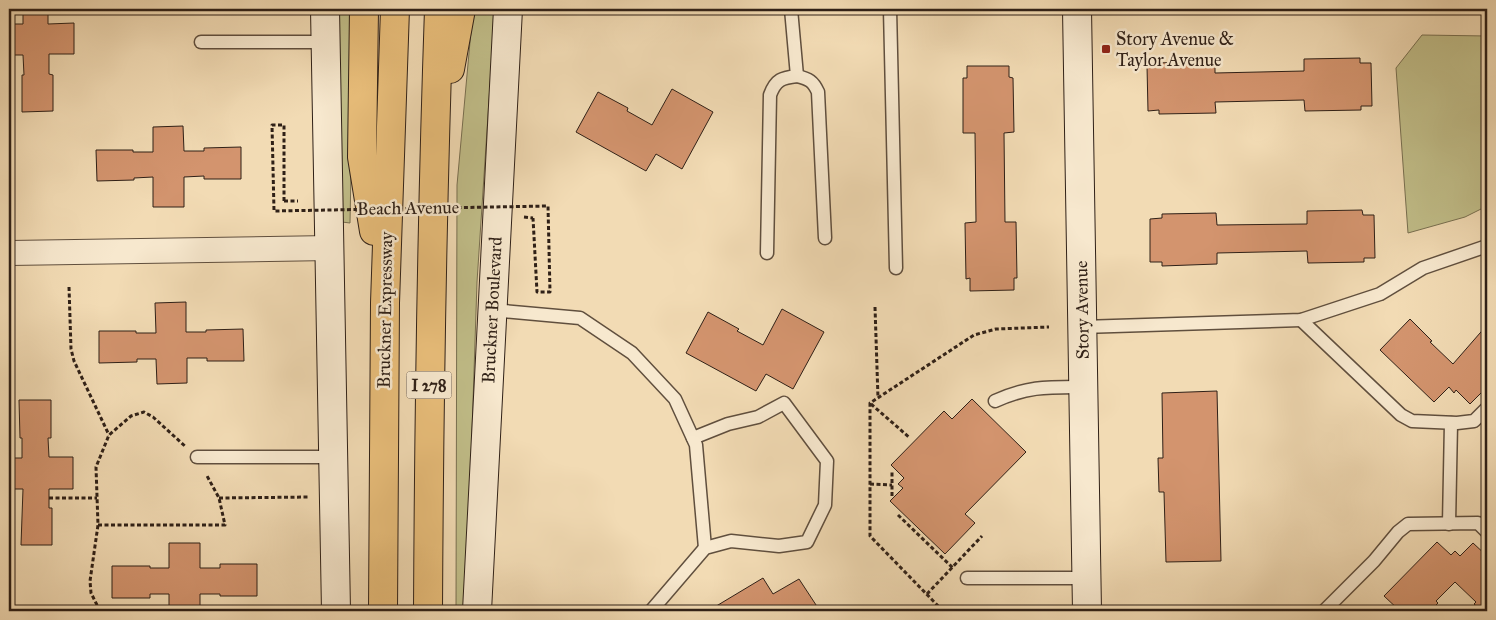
<svg xmlns="http://www.w3.org/2000/svg" width="1496" height="620" viewBox="0 0 1496 620" font-family="'IM FELL Great Primer',serif">
<style>
.green{fill:#c1be89;stroke:#786f50}
.building{fill:#d3946e;stroke:#2f2017}
.lines{fill:none;stroke-linecap:round;stroke-linejoin:round}
.lane-casing{stroke:#604f3e;stroke-width:15}
.street-casing{stroke:#604f3e;stroke-width:26}
.secondary-casing{stroke:#2f2017;stroke-width:30}
.highway-casing{stroke:#2f2017;stroke-width:30}
.path{stroke:#2f2017;stroke-width:3;stroke-dasharray:4 2.5;stroke-linecap:butt}
.lane{stroke:#f7e8ce;stroke-width:12}
.street{stroke:#f7e8ce;stroke-width:24}
.secondary{stroke:#f7e8ce;stroke-width:28}
.highway{stroke:#e9be7a;stroke-width:28}
.path-bridge{stroke:#2f2017;stroke-width:3;stroke-dasharray:4 2.5;stroke-linecap:butt}
.poi-dot{fill:#8f2418;stroke:#f7e8ce;stroke-width:2}
.labels{text-anchor:middle;dominant-baseline:central;stroke-width:5;stroke-linejoin:round;paint-order:stroke}
.shield{fill:#f7e8ce;stroke:#6b5c4e;stroke-width:1}
.shield-label{font-size:16px;font-weight:bold;fill:#2f2017}
.poi-label{font-size:18px;fill:#2f2017;stroke:#f7e8ce;text-anchor:start}
.street-label{font-size:18px;fill:#2f2017;stroke:#f7e8ce}
</style>
<rect width="100%" height="100%" fill="#f2dbb4"/>
<filter id="stains"><feTurbulence type="fractalNoise" baseFrequency=".004" numOctaves="4"/><feColorMatrix values="0 0 0 0 .2 0 0 0 0 .09 0 0 0 0 .02 0 0 0 .5 -.17"/></filter>
<radialGradient id="worn" r=".72"><stop offset=".6" stop-color="#630" stop-opacity="0"/><stop offset="1" stop-color="#630" stop-opacity=".3"/></radialGradient>
<g class="green">
<polygon points="338,9 354,9 350,223 342,222"/>
<polygon points="473,9 495,9 477,282 466,611 456,611 457,185"/>
<polygon points="1422,35 1487,36 1487,206 1465,217 1408,233 1396,68"/>
</g>
<g class="building">
<polygon points="23,9 48,9 48,24 74,23 74,54 49,54 49,74 53,75 53,111 22,112 22,75 24,75 23,55 9,55 9,24 23,24"/>
<polygon points="1360,58 1360,63 1371,63 1372,106 1361,106 1361,110 1305,111 1304,100 1215,102 1216,113 1159,114 1159,110 1148,111 1147,66 1159,66 1158,63 1215,61 1215,73 1304,71 1304,59"/>
<polygon points="967,66 1009,66 1009,77 1013,78 1014,132 1004,133 1005,222 1016,222 1017,278 1014,278 1014,290 970,291 970,278 966,279 965,223 976,222 975,133 963,133 963,78 967,78"/>
<polygon points="672,89 713,112 682,169 656,154 646,171 576,132 598,92 628,108 627,111 652,125"/>
<polygon points="183,126 184,151 204,151 204,148 241,147 241,179 204,179 204,176 184,177 184,207 153,207 153,177 134,178 134,180 97,181 96,150 133,150 133,152 153,152 153,127"/>
<polygon points="1362,210 1363,215 1374,215 1375,258 1364,258 1364,262 1308,263 1307,251 1217,253 1217,264 1162,266 1162,262 1150,262 1150,219 1162,218 1162,214 1216,213 1217,225 1307,224 1307,211"/>
<polygon points="186,302 186,332 206,332 206,330 243,329 244,361 207,361 207,358 187,358 187,383 157,384 156,359 137,359 137,362 99,363 99,331 136,331 136,333 156,333 155,303"/>
<polygon points="782,309 824,332 793,389 766,374 756,391 686,353 708,312 739,329 737,331 763,345"/>
<polygon points="1410,319 1432,341 1430,342 1453,364 1487,325 1487,387 1470,404 1456,390 1454,393 1449,387 1434,402 1380,350"/>
<polygon points="1217,391 1221,561 1166,562 1164,492 1159,492 1158,458 1163,458 1162,393"/>
<polygon points="972,399 1026,452 965,514 975,523 945,554 890,501 903,488 898,484 904,478 891,465 944,411 952,419"/>
<polygon points="19,400 51,400 51,438 48,438 49,457 73,457 73,489 49,489 49,508 52,508 52,545 21,545 23,489 9,489 9,458 22,458 22,438 20,438"/>
<polygon points="1437,542 1451,555 1455,551 1460,556 1473,543 1487,556 1487,611 1482,611 1474,604 1476,602 1455,582 1436,601 1438,603 1430,611 1400,611 1384,596"/>
<polygon points="169,543 200,543 200,568 220,568 220,564 257,564 257,596 220,596 220,594 200,594 200,611 169,611 169,594 150,594 150,598 112,598 112,566 150,566 150,568 169,568"/>
<polygon points="763,578 773,594 799,579 820,611 708,611"/>
</g>
<g class="lines">
<g class="lane-casing">
<g id="lane">
<polyline points="890,9 896,268"/>
<polyline points="201,42 325,42"/>
<path d="M797,76C809,79 813,81 818,92L825,238"/>
<path d="M767,253L770,95C776,79 782,78 797,76L791,9"/>
<polyline points="492,310 580,318 632,353 675,399 696,445 705,548"/>
<polyline points="1301,320 1401,415 1412,421 1457,423 1474,421 1487,408"/>
<polyline points="1082,327 1301,320 1380,294 1423,268 1487,246"/>
<path d="M995,401C1028,386 1048,387 1083,387"/>
<polyline points="197,457 333,457"/>
<polyline points="1449,524 1451,423"/>
<polyline points="967,578 1087,578"/>
<polyline points="651,611 705,548 731,541 779,546 807,542 825,505 827,461 784,403 758,417 728,424 693,438"/>
<polyline points="1324,611 1374,561 1398,532 1408,524 1478,523 1487,532"/>
</g>
</g>
<g class="street-casing">
<polyline id="street" points="9,253 330,248"/>
</g>
<g class="secondary-casing">
<g id="secondary">
<polyline points="325,9 336,611"/>
<polyline points="1077,9 1087,611"/>
<polyline points="477,611 508,9"/>
</g>
</g>
<g class="highway-casing">
<g id="highway">
<polyline points="364,9 362,157 374,231"/>
<polyline points="450,69 461,9"/>
<polyline points="383,611 385,303 395,9"/>
<path d="M428,611C429,410 432,210 439,9"/>
</g>
</g>
<g class="path">
<polyline points="284,201 298,201"/>
<polyline points="524,217 533,218"/>
<polyline points="69,287 71,349 74,361 109,435"/>
<polyline points="875,307 878,398"/>
<polyline points="871,404 910,438"/>
<polyline points="870,484 892,485"/>
<polyline points="892,496 892,471"/>
<polyline points="49,498 97,498"/>
<polyline points="219,498 309,497"/>
<polyline points="898,515 954,569"/>
<polyline points="98,525 225,525 219,498 206,474"/>
<polyline points="927,594 982,536"/>
<polyline points="100,611 91,593 90,581 98,525 96,467 109,435 131,416 144,412 153,417 186,447"/>
<polyline points="943,611 870,536 870,403 974,335 996,329 1049,327"/>
</g>
<use href="#lane" class="lane"/>
<use href="#street" class="street"/>
<use href="#secondary" class="secondary"/>
<use href="#highway" class="highway"/>
<polyline class="path-bridge" points="284,201 284,125 272,125 274,211 548,206 550,292 537,292 533,218"/>
</g>
<rect class="poi-dot" x="1101" y="44" width="10" height="10" rx="2.5"/>
<g class="labels">
<rect class="shield" x="406.5" y="371.5" width="45" height="27" rx="4"/>
<g class="shield-label">
<text x="429" y="385">I 278</text>
</g>
<g class="poi-label">
<text x="1116" y="39">Story Avenue &amp;<tspan x="1116" dy="21">Taylor Avenue</tspan></text>
</g>
<g class="street-label">
<text transform="translate(408 208) rotate(-1)">Beach Avenue</text>
<text transform="translate(385 310) rotate(-89)">Bruckner Expressway</text>
<text transform="translate(492 310) rotate(-87)">Bruckner Boulevard</text>
<text transform="translate(1082 310) rotate(-91)">Story Avenue</text>
</g>
</g>
<rect width="1496" height="620" fill="none" stroke="#f2dbb4" stroke-width="30"/>
<rect x="10" y="10" width="1476" height="600" fill="none" stroke="#2f2017" stroke-width="2.5"/>
<rect x="15" y="15" width="1466" height="590" fill="none" stroke="#2f2017"/>
<rect width="100%" height="100%" filter="url(#stains)"/>
<rect width="100%" height="100%" fill="url(#worn)"/>
</svg>
